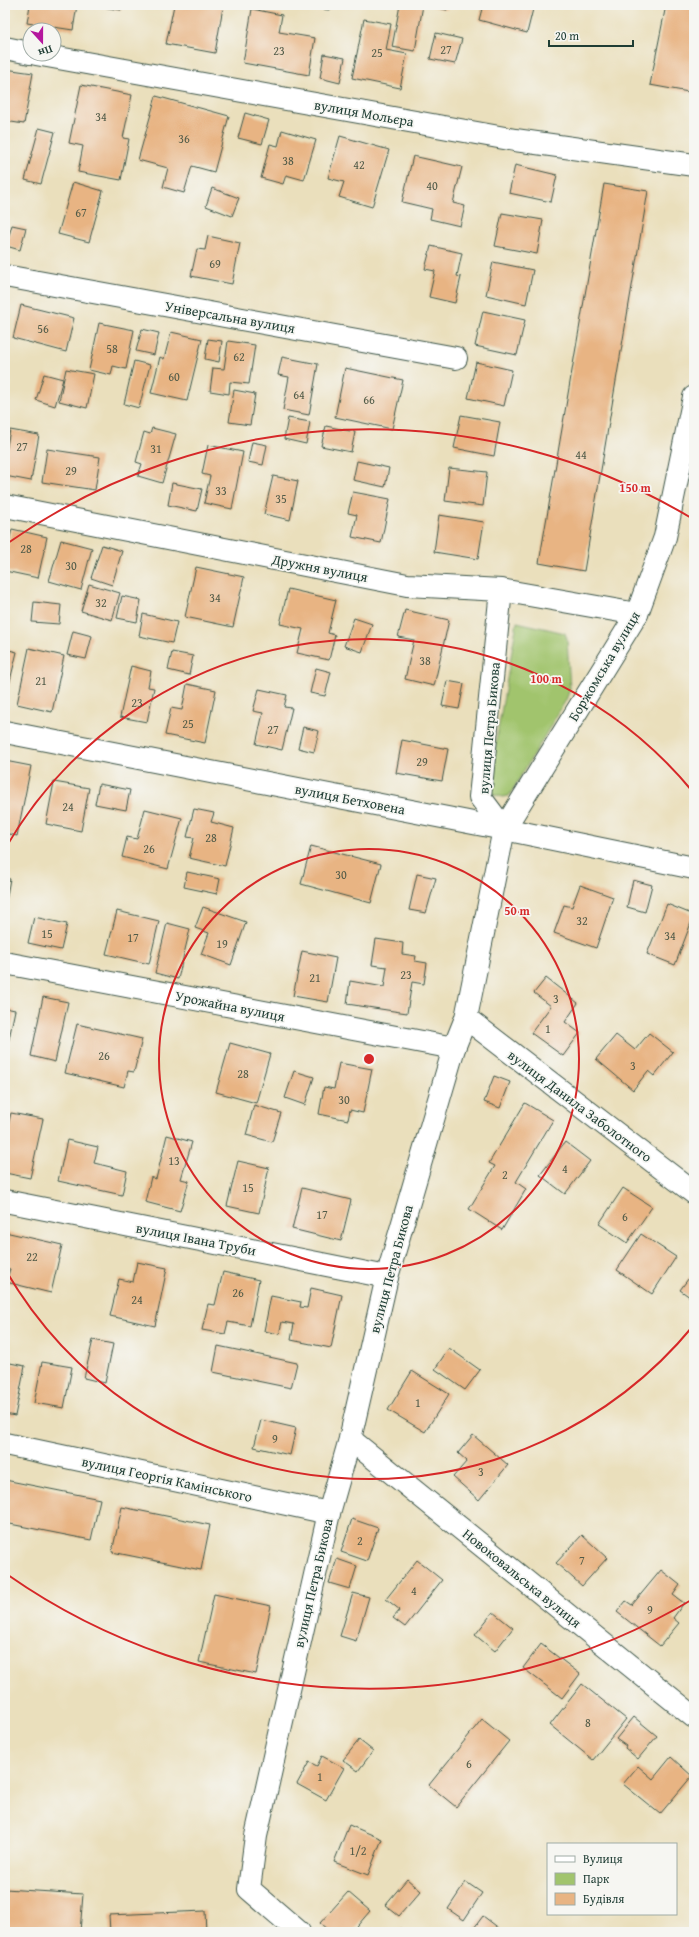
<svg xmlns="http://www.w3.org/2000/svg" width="699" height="1937" viewBox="0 0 699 1937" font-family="'Gentium Book Plus',serif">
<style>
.green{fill:#a1c46d;stroke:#608050}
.building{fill:#e8b483}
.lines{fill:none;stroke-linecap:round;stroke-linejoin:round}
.street-casing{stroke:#3d5548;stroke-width:24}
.street{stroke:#fff;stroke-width:22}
.ring{fill:none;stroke:#d62828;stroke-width:2}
.labels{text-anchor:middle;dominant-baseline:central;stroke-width:3.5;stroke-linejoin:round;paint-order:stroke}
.number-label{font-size:12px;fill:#515b48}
.street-label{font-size:14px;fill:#1f3d34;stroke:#f6f6f2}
.centre{fill:#d62828;stroke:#f6f6f2;stroke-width:2}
.ring-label{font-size:12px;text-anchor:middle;font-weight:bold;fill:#d62828;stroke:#f6f6f2;stroke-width:3.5;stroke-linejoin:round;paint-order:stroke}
</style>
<rect width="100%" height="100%" fill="#f6f6f2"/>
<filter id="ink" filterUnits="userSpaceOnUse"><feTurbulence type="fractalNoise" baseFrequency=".025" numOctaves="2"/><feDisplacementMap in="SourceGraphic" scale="8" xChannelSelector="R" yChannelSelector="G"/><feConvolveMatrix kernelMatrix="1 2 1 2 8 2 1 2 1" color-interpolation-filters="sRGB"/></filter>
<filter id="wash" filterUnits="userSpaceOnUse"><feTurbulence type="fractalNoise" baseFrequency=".012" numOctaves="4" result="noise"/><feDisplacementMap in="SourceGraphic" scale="16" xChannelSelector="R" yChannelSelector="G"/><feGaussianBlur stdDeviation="0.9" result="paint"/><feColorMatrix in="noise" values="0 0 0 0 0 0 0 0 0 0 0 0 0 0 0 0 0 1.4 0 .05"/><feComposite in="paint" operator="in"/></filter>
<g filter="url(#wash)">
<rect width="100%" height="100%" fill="#eadfbc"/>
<polygon class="green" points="517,622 565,633 567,639 570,689 566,700 509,796 502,797 492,794 488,787"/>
<g id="blocks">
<g class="building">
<polygon points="30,5 77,5 73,30 27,23"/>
<polygon points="90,5 122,5 121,10"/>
<polygon points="174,5 214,5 223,7 215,53 166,44"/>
<polygon points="320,5 331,5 330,10 319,9"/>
<polygon points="400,5 423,5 415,51 392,47"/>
<polygon points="426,5 447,5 447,10"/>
<polygon points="483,5 534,5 527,33 479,20"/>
<polygon points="666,5 694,5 694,93 650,85"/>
<polygon points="252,9 282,15 279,32 315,38 309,75 243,63"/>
<polygon points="364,19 391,24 386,50 407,54 400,88 352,78"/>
<polygon points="436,33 462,39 455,64 430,59"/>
<polygon points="324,54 345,58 340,83 320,78"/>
<polygon points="5,69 33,73 24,124 5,121"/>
<polygon points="81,85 132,95 123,138 129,139 121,180 78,172 83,146 69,143"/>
<polygon points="156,96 229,116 214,172 192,166 184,193 163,187 168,168 138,160"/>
<polygon points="245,113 269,120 262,144 238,138"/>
<polygon points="39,128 55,132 41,184 25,180"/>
<polygon points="282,130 316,140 304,180 286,175 283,184 261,178 270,144 278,146"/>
<polygon points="340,136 389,150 372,207 339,197 344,182 328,178"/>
<polygon points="413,156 462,167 453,203 465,206 460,226 430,219 432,209 402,202"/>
<polygon points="515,165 557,175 551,202 509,193"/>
<polygon points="73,182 103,191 89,242 58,234"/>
<polygon points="604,184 648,191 584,571 539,563"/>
<polygon points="212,188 239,198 232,216 206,206"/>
<polygon points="502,213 543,220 537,254 495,246"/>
<polygon points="12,225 26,228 20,250 6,246"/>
<polygon points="208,236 240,243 232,284 191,276 197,249 205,250"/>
<polygon points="431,246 462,253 457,276 461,277 455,303 429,297 435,271 425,269"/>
<polygon points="493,262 533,270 526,304 486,295"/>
<polygon points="21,305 74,318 66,352 13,338"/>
<polygon points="483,311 525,320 517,355 475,346"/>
<polygon points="99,323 134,330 126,369 113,366 111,375 89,370"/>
<polygon points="142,329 159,333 154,355 136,351"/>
<polygon points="171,332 202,339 187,401 151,393 160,357 164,359"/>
<polygon points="208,339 222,341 219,362 205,359"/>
<polygon points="228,341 255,345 249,384 230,382 229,394 210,391 213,368 224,369"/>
<polygon points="282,357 318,364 309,415 283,410 289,377 278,375"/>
<polygon points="134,361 150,365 139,408 124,404"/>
<polygon points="476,362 512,370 504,406 468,398"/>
<polygon points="345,368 403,380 392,429 335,417"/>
<polygon points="66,369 94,374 87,408 59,401"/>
<polygon points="44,374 63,379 55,406 36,400"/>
<polygon points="234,390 255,394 250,425 229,422"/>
<polygon points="461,415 500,422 494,456 454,448"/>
<polygon points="288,418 310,422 306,444 284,439"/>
<polygon points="326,426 355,432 351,452 321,446"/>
<polygon points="152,428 176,434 162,483 138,476 142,464 136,462 144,432 150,434"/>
<polygon points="10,430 39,435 31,481 5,476 5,457"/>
<polygon points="252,442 267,445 263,465 248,462"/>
<polygon points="208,445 243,452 232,509 204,503 210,476 202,474"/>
<polygon points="47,449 100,457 95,490 42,482"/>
<polygon points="357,461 389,468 385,487 353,480"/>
<polygon points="449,468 487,472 483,506 445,501"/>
<polygon points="273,476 298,481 290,520 264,514"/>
<polygon points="172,483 202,489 197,511 168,505"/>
<polygon points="353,492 390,499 381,543 352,537 357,515 348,513"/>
<polygon points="439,515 484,522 478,559 434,552"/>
<polygon points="12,529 47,537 38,578 5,571 5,559"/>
<polygon points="61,540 92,548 81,590 49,581"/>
<polygon points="102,545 122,551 112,585 91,578"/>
<polygon points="196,567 244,577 233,627 185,617"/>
<polygon points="89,584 120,593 112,620 81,611"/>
<polygon points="288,589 336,600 328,633 335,635 329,660 297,653 303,629 280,624"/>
<polygon points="122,596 141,600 137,622 117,618"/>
<polygon points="34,602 61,605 59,624 32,622"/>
<polygon points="405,610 449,620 434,686 405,679 414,640 398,637"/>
<polygon points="143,614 177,622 172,643 139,636"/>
<polygon points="354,618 372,624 362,652 344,646"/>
<polygon points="73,631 92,636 86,659 67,655"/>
<polygon points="29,648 64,656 52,712 17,704"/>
<polygon points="5,649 17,652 6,697 5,697"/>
<polygon points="172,652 193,656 189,675 168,670"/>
<polygon points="131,666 151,671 148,687 154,688 147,722 120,717"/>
<polygon points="316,668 331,672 325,696 310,693"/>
<polygon points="447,681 464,684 459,709 442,706"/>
<polygon points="187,684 216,690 205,743 165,735 171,708 182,710"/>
<polygon points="259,689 287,695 284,707 292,708 282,750 256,744 263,713 253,711"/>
<polygon points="303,727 319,731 314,752 298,748"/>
<polygon points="402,740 448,749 442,781 396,773"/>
<polygon points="5,761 31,766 17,836 5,833"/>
<polygon points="54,782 89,788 81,831 46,824"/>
<polygon points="99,784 130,790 126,810 95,804"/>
<polygon points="145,809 182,818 168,869 122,857 127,837 137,839"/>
<polygon points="194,809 214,813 211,822 234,828 225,866 189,858 194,838 187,837"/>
<polygon points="311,846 381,864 371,903 301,884"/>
<polygon points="187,872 220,879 217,894 184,887"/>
<polygon points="417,874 436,878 426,913 409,910"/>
<polygon points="5,878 10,879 6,901 5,901"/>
<polygon points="633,880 652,885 645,912 627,907"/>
<polygon points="580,885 613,897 596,948 554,933 564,905 572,907"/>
<polygon points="667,904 694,915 675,965 647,954"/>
<polygon points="203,907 246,922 231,965 201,954 209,933 195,928"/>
<polygon points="117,911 159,921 149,964 106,954"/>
<polygon points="34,917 67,924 61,950 28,943"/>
<polygon points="167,923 190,929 178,979 155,973"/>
<polygon points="376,939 403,943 402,954 416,956 415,961 427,963 424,984 412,982 407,1013 347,1004 350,981 384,987 387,967 372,965"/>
<polygon points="302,951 336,958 328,1002 293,996"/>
<polygon points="546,978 578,1003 565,1022 580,1033 563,1056 531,1033 551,1006 534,993"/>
<polygon points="43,997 68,1002 55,1062 31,1056"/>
<polygon points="5,1008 15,1010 6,1053 5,1053"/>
<polygon points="77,1024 142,1039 134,1072 128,1071 124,1087 65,1073"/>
<polygon points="649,1033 673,1052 654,1076 648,1071 633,1090 596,1059 616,1035 635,1050"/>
<polygon points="230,1043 270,1054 256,1103 216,1092"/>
<polygon points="339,1063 372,1069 363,1113 350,1110 348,1120 319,1114 324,1087 334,1089"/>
<polygon points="294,1071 314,1077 305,1105 285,1098"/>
<polygon points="494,1076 510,1082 500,1108 484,1102"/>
<polygon points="525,1103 553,1120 516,1182 526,1189 502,1230 469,1209 495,1166 489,1163"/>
<polygon points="254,1105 281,1113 272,1142 246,1135"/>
<polygon points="11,1113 43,1119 30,1178 5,1173 5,1138"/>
<polygon points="167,1135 192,1142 181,1179 189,1181 180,1211 145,1202 151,1177 156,1179"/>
<polygon points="67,1140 98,1147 94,1163 127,1171 122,1195 58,1181"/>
<polygon points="565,1142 590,1161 565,1194 540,1175"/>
<polygon points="238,1161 269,1168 259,1213 227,1206"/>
<polygon points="302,1188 351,1200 341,1241 292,1229"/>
<polygon points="623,1188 652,1207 627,1243 599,1224"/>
<polygon points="5,1232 62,1245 51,1293 6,1282 10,1269 5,1268"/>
<polygon points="641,1234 676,1257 652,1294 617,1270"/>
<polygon points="137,1262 167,1268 155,1326 110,1316 119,1279 133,1282"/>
<polygon points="694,1271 694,1300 680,1290"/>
<polygon points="223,1272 259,1280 250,1326 228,1322 225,1334 202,1330 208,1304 215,1305"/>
<polygon points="311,1288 342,1295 331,1348 291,1340 294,1324 282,1322 279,1334 264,1331 271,1296 301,1302 300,1307 307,1308"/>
<polygon points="93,1340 113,1344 105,1383 84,1378"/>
<polygon points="218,1346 297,1363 291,1388 213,1372"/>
<polygon points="449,1348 480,1370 465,1390 435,1369"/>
<polygon points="5,1362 25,1366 15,1416 5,1414"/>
<polygon points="42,1362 72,1367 64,1408 34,1403"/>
<polygon points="412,1371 449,1394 425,1432 388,1410"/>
<polygon points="261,1420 296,1428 290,1455 254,1447"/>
<polygon points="473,1435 508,1465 479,1500 453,1477 467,1461 458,1453"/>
<polygon points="5,1480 100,1499 91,1540 5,1523"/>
<polygon points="122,1507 210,1525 201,1570 112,1552"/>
<polygon points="352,1519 378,1528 367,1561 341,1552"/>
<polygon points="582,1535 607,1558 582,1586 556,1563"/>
<polygon points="337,1559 357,1566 350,1589 329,1583"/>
<polygon points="417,1560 442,1580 405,1627 393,1618 400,1610 386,1599"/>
<polygon points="661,1570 680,1585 673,1595 684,1603 673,1618 679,1623 660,1646 617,1612 626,1601 632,1605"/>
<polygon points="353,1593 369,1597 356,1641 340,1636"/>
<polygon points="214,1594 271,1606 256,1674 199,1662"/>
<polygon points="493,1612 513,1628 495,1651 475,1635"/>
<polygon points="541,1644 580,1674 562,1698 523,1668"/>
<polygon points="582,1684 626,1719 593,1760 550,1725"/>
<polygon points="634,1717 657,1736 638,1759 625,1748 626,1746 616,1739"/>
<polygon points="482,1719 509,1741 456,1807 429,1785"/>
<polygon points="359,1740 373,1751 358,1771 343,1760"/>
<polygon points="322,1756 344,1768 326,1800 297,1784 309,1762 317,1766"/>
<polygon points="671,1757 692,1776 660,1814 623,1784 638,1766 653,1779"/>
<polygon points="349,1825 382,1839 368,1875 334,1862"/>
<polygon points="407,1879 421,1891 399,1916 385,1905"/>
<polygon points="466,1882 482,1893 464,1920 448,1909"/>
<polygon points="5,1889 83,1894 80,1932 5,1932"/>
<polygon points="348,1892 370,1911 352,1932 330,1932 320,1923"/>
<polygon points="205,1911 206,1932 110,1932 109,1915"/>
<polygon points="483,1916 500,1929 498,1932 471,1932"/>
<polygon points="400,1928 406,1932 398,1932"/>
</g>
</g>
</g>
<g filter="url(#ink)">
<use href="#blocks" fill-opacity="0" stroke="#3d5548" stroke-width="1"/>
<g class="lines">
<g class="street-casing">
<g id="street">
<polyline points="5,48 30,53"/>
<polyline points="36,54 515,140 694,165"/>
<polyline points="5,276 456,358"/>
<polyline points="5,506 407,585 501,590 637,614"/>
<polyline points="5,732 504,829 694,868"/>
<polyline points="504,829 637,614 665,537 694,397"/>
<polyline points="5,963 454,1048"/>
<polyline points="466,1018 694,1193"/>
<polyline points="5,1201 387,1277"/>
<polyline points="350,1439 694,1717"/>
<polyline points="5,1444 329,1513"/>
<polyline points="299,1932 249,1889 256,1836 329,1513 350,1439 387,1277 454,1048 466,1018 504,829 480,797 501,590"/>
</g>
</g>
<use href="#street" class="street"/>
</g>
</g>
<g class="ring">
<circle cx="369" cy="1059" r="210"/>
<path d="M693 1326A420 420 0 0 1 5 1269M5 849A420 420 0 0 1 693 792"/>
<path d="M693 1599A630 630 0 0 1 8 1575M8 543A630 630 0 0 1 693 519"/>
</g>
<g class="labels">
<g class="number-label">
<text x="446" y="49">27</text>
<text x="279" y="50">23</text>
<text x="377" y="52">25</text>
<text x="101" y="116">34</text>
<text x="184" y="138">36</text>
<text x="288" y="160">38</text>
<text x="359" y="164">42</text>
<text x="432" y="185">40</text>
<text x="81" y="212">67</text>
<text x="215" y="263">69</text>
<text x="43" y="328">56</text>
<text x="112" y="348">58</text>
<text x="239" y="356">62</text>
<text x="174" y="376">60</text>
<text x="299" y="394">64</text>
<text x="369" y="399">66</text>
<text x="22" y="446">27</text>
<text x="156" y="448">31</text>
<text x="581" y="454">44</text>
<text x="71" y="470">29</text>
<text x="221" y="490">33</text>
<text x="281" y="498">35</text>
<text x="26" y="548">28</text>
<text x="71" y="565">30</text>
<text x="215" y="597">34</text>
<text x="101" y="602">32</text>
<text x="425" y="660">38</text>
<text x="41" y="680">21</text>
<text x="137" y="702">23</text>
<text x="188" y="723">25</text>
<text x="273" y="729">27</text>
<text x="422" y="761">29</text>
<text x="68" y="806">24</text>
<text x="211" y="837">28</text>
<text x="149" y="848">26</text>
<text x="341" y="874">30</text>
<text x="582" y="920">32</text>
<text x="47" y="933">15</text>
<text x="670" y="935">34</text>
<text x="133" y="937">17</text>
<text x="222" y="943">19</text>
<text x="406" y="974">23</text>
<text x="315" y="977">21</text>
<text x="556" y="998">3</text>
<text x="548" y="1028">1</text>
<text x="104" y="1055">26</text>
<text x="633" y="1065">3</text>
<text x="243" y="1073">28</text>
<text x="344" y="1099">30</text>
<text x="174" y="1160">13</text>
<text x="565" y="1168">4</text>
<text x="505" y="1174">2</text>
<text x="248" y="1187">15</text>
<text x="322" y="1214">17</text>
<text x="625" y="1216">6</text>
<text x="32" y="1256">22</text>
<text x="238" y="1292">26</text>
<text x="137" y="1299">24</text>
<text x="418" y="1402">1</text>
<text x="275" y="1438">9</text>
<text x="481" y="1471">3</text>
<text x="360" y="1540">2</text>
<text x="582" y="1560">7</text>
<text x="414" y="1590">4</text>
<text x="650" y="1609">9</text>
<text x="588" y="1722">8</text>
<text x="469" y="1763">6</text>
<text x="320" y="1776">1</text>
<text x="358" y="1850">1/2</text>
</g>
<g class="street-label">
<text transform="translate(364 113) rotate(10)">вулиця Мольєра</text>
<text transform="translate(230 317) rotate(10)">Універсальна вулиця</text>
<text transform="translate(320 568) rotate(11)">Дружня вулиця</text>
<text transform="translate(604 666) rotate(-59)">Боржомська вулиця</text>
<text transform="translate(489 728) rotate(-85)">вулиця Петра Бикова</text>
<text transform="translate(350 799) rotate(11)">вулиця Бетховена</text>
<text transform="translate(230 1006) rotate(11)">Урожайна вулиця</text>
<text transform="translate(580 1106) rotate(37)">вулиця Данила Заболотного</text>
<text transform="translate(196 1239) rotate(11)">вулиця Івана Труби</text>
<text transform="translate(391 1269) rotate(-75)">вулиця Петра Бикова</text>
<text transform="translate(167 1479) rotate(12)">вулиця Георгія Камінського</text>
<text transform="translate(522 1578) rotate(39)">Новоковальська вулиця</text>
<text transform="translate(313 1583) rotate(-77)">вулиця Петра Бикова</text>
</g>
</g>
<circle cx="369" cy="1059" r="6" class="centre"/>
<g class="ring-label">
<text x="635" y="492">150 m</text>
<text x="546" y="683">100 m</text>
<text x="517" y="915">50 m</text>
</g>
<rect width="699" height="1937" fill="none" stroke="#f6f6f2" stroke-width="20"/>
<rect x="547" y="1843" width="130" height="72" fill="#f6f6f2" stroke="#a0aca6"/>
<rect x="555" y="1856" width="20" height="6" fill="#ffffff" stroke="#a0aca6"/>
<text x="583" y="1863" font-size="12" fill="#1f3d34">Вулиця</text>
<rect x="555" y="1873" width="20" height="12" fill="#a1c46d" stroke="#a0aca6"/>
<text x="583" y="1883" font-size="12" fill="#1f3d34">Парк</text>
<rect x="555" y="1893" width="20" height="12" fill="#e8b483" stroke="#a0aca6"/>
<text x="583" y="1903" font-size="12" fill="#1f3d34">Будівля</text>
<g transform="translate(42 42) rotate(159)"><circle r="19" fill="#f6f6f2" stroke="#a0aca6"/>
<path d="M0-3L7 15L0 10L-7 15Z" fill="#b5179e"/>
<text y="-6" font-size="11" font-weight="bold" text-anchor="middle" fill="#1f3d34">Пн</text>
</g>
<path d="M549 40v6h84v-6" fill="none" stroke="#1f3d34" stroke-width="2"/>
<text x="555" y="40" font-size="12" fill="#1f3d34" stroke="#f6f6f2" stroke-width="3" paint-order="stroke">20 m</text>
</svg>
